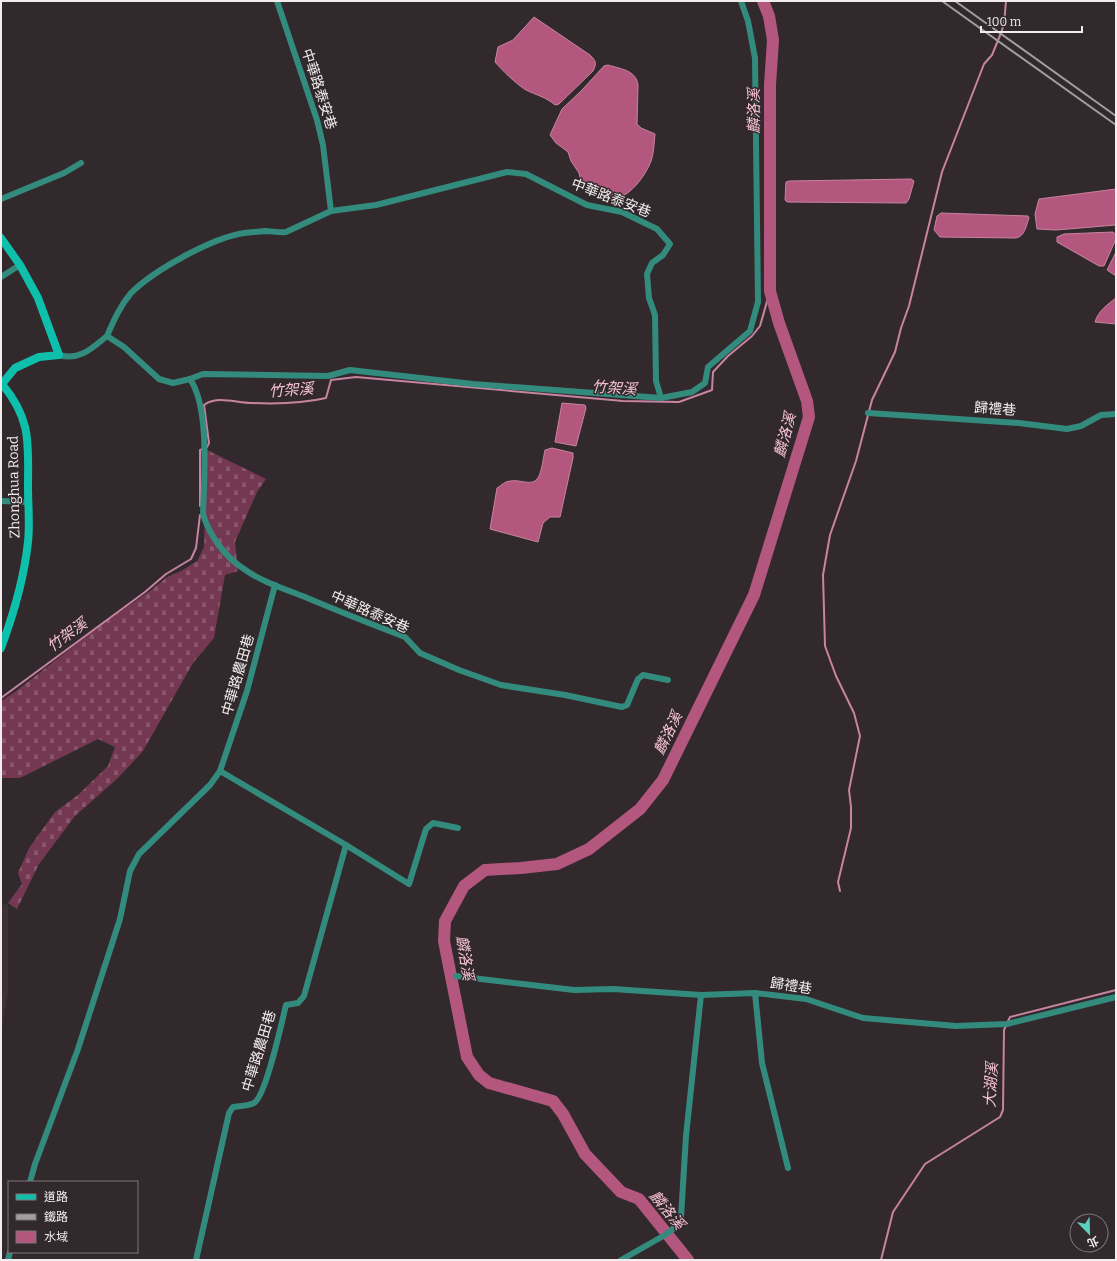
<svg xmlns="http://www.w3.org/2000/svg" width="1117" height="1261" viewBox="0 0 1117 1261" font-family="Bitter,'Noto Sans TC',serif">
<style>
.built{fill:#403136}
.cemetery{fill:url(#cemetery-stones)}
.water{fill:#b4577f;stroke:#c784a0}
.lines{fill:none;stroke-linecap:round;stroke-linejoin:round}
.stream{stroke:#c784a0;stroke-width:2}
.river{stroke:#b4577f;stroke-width:12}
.street{stroke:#338b7e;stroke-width:6}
.secondary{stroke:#0ec0ac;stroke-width:8}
.rail{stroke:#a49c9f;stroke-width:2}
.labels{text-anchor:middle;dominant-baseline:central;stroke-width:3;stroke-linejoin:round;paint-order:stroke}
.street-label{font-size:14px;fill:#f2ecee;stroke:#32292c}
.water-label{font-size:15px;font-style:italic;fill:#f7c3d6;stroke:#32292c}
</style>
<defs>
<pattern id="cemetery-stones" width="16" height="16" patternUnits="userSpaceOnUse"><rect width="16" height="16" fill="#743852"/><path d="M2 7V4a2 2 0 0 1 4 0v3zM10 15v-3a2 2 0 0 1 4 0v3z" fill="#88556b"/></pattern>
</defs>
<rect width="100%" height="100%" fill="#32292c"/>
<polygon class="built" points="8,903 8,992 1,1033 1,906"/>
<polygon class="cemetery" points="201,447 266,479 257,492 235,542 238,571 225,575 214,638 193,663 143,751 118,778 75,816 39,864 17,909 8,903 22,884 18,873 29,848 55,812 78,795 108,766 115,747 98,739 20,778 1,778 1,701 16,691 101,625 150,591 167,577 181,571 197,561 204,547 205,510"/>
<g class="water">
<path d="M534,17L590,55C596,61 597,63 593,71L559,104L555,105C546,97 536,95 526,90C515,83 504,72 495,62L498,47L513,40Z"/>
<path d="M608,65C621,69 636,70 638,85L637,124L641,128L655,134C654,143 654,153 651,161C646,175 629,199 612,199C603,199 591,193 583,189L579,173L571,161L568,152L556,143L550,135L562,109L582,90L604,66Z"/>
<polygon points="911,179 914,181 909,199 906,203 787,202 785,200 786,182 789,181"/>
<polygon points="1116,189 1116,225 1056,230 1037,229 1035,214 1039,199"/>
<path d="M941,213L1028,216L1029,218C1026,226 1025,236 1016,238L940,237L934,230L937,216Z"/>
<polygon points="1113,232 1116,235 1116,239 1104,266 1099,266 1057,242 1057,237 1064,234"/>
<polygon points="1116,252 1116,276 1107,270"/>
<path d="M1116,298V324L1095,322C1098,311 1108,304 1116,298Z"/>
<polygon points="562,403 585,405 586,408 576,446 555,442"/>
<path d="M552,448L573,453V458L560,517H550L543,523L538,542L490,529L497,488C502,485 505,481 511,481C520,479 532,487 538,478C542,471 543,459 545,450Z"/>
</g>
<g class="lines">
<g class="stream">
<path d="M207,447L209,443L204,405C217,395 236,403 252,403C274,404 304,403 326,398L331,380L356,377L623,401L679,402L712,390L713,372L728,356L752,336L760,326L770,291"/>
<polyline points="200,506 200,450 203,449"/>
<polyline points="1,698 145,592 166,574 191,559 196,548 200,515"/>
<polyline points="840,891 838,882 851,828 851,807 849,790 860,736 854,713 836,676 825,646 823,575 830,535 856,461 872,400 895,352 901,328 909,306 942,172 984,64 992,55 1001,33 1004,24 1006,1"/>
<polyline points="881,1260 893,1212 925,1164 1000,1117 1003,1110 1004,1030 1010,1017 1116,990"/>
</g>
<polyline class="river" points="688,1260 639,1199 621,1192 585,1154 563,1114 553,1101 489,1083 479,1075 467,1057 444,941 445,921 464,886 485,870 521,868 557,864 589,849 640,809 663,780 754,595 809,417 807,401 779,323 770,291 770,85 773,40 769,16 763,1"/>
<g class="street">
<polyline points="277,1 317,120 323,145 331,211 376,205 507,172 526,174 587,205 622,212 657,229 670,244 663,255 652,263 647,274 649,298 655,315 656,381 661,398"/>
<polyline points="1,199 64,173 81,163"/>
<polyline points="1,277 20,265"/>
<path d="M107,336C114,320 120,306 131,293C154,270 212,238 244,233C251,232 258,232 265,231C272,231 279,233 286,232L331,211"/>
<path d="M59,355C80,361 92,348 107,336L124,347L159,379L173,383L190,379L203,374L328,376L350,370L473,384L661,398L692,392L705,383L708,367L750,331L758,302L755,58L748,21L741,1"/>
<path d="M190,379C210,408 204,478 203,514C209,535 225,557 244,569C262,582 285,589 305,597C338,611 371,624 405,637L420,653L459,670L501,685L565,695L622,707L627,705L638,679L643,675L668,680"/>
<polyline points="868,413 1019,423 1067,429 1081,426 1101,415 1116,414"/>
<polyline points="1,501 28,502"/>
<polyline points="220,771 346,845 409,884 426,829 433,823 458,828"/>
<polyline points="456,976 574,990 613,989 701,995 755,993 806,999 863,1018 956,1026 1007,1024 1116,997"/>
<polyline points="755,993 762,1063 788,1168"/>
<polyline points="30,1182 35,1164 78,1049 120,919 130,871 139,854 210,785 220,771 247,691 275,585"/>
<polyline points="8,1260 10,1252"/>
<path d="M196,1260L229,1113L233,1107C239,1106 249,1106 254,1103C266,1096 282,1021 286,1005L298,1003L304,996L346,845"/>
<polyline points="621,1260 665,1235 673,1229 681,1217 686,1136 701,995"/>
</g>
<path class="secondary" d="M1,238L20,265L38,298L59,355L39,357L15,368L2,384C32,420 28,444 28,487C28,505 30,524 28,542C24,579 14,613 1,648"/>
<g class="rail">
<polyline points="942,1 1116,125"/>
<polyline points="955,1 1116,116"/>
</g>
</g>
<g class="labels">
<g class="street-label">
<text transform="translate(319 89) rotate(72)">中華路泰安巷</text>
<text transform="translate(611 198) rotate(21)">中華路泰安巷</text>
<text transform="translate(995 409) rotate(4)">歸禮巷</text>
<text transform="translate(14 487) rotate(-91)">Zhonghua Road</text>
<text transform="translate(370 612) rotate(24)">中華路泰安巷</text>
<text transform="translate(238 675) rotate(-74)">中華路農田巷</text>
<text transform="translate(791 986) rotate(9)">歸禮巷</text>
<text transform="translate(259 1051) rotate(-73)">中華路農田巷</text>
</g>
<g class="water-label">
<text transform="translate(754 111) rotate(-90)">麟洛溪</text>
<text transform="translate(614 388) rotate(4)">竹架溪</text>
<text transform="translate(291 390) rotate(-4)">竹架溪</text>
<text transform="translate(785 435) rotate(-75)">麟洛溪</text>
<text transform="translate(67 635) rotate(-36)">竹架溪</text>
<text transform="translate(668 733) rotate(-64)">麟洛溪</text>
<text transform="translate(465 958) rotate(81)">麟洛溪</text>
<text transform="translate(991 1085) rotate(-87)">大湖溪</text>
<text transform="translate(667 1210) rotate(50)">麟洛溪</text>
</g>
</g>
<rect width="1117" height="1261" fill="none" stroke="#f2ecee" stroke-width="4"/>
<rect x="8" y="1181" width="130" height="72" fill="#32292c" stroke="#7f777a"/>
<rect x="16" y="1194" width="20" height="6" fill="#0ec0ac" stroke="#7f777a"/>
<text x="44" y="1201" font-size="12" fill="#f2ecee">道路</text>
<rect x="16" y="1214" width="20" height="6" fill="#a49c9f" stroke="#7f777a"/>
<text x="44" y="1221" font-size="12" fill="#f2ecee">鐵路</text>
<rect x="16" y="1231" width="20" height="12" fill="#b4577f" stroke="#7f777a"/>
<text x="44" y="1241" font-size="12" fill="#f2ecee">水域</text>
<g transform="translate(1089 1233) rotate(157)"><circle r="19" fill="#32292c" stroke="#7f777a"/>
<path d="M0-3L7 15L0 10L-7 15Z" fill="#5bcebc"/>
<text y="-6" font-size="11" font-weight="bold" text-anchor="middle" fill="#f2ecee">北</text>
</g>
<path d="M981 26v6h101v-6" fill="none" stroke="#f2ecee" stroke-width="2"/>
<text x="987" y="26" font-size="12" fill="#f2ecee" stroke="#32292c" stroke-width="3" paint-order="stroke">100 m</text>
</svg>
